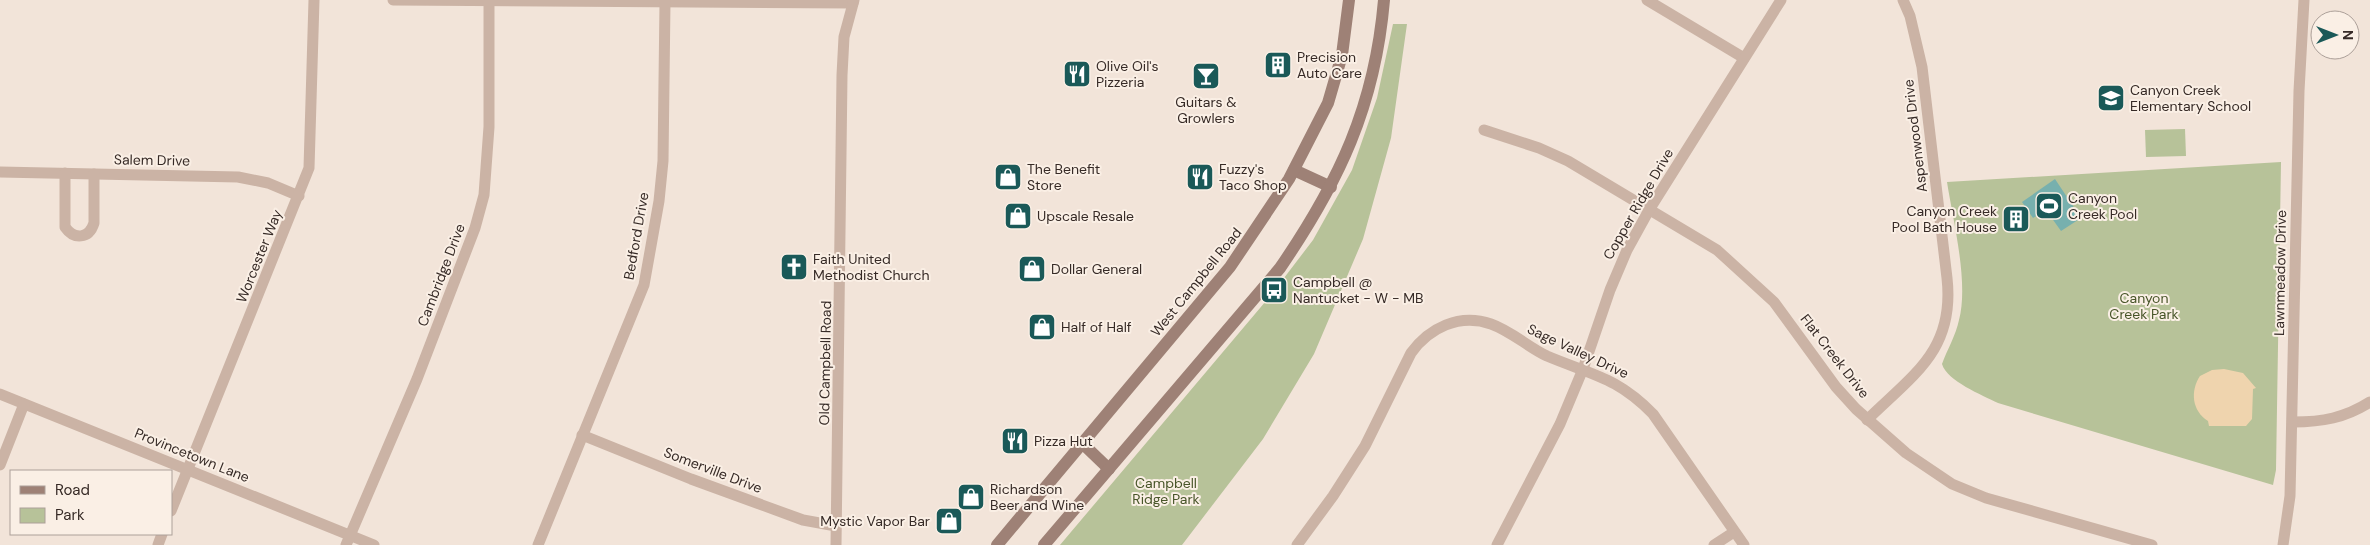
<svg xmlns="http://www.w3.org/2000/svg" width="2370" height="545" viewBox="0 0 2370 545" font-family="'DM Sans',sans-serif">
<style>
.green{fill:#b7c299}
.sand{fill:#efd4ae}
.water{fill:#77b0ae}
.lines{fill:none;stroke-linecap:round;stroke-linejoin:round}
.minor{stroke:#cbb3a5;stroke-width:11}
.secondary{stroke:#9e8176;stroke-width:12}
.labels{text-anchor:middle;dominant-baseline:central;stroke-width:4;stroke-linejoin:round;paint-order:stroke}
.poi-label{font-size:14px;fill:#362a26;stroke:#faefe5;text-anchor:start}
.street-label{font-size:14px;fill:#362a26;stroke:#faefe5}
.park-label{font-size:14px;fill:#485529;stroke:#faefe5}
</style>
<rect width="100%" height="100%" fill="#f2e4d9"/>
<g class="green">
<polygon points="1393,24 1407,24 1391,138 1363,239 1314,354 1263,439 1182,545 1060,545 1271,295 1313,240 1352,170 1377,98"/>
<polygon points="2185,129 2186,156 2146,157 2145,130"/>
<path d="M2281,162L2276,470L2273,485L1998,403C1982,395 1947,381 1942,364C1947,350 1956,335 1959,320C1969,282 1953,221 1947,182Z"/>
</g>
<path class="sand" d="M2224,369L2243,373L2256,388L2253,389L2252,419L2246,426H2209L2208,421C2192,411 2190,391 2200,376L2212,370Z"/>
<polygon class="water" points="2055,179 2081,218 2061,231 2046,210 2033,218 2022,202"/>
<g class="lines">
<g class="minor">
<polyline points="393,0 853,3"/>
<polyline points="1647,0 1744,58"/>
<polyline points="1484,130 1539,148 1568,161 1717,250 1774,302 1836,387 1856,409 1906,453 1952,484 1986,498 2152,545"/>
<polyline points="0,172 238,177 268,183 299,196"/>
<path d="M65,173V227C74,240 89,239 94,223V174"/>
<polyline points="0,394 374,545"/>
<path d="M1867,420C1914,374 1955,350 1947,278L1922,67L1910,16L1903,0"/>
<path d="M2293,422C2322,422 2345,418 2370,402"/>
<polyline points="582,435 691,479 803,520 836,526"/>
<polyline points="0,465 24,404"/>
<polyline points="171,511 309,168 314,0"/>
<polyline points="158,545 162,534"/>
<polyline points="346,545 417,379 475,228 484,195 489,127 489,0"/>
<polyline points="538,545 644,285 659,201 663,161 665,2"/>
<polyline points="836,545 842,75 844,37 854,0"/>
<path d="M1297,545L1333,496L1365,446L1411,353C1429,328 1459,313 1491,324C1511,331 1528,347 1547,356C1592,375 1617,377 1653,414L1744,545"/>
<polyline points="1497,545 1560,424 1583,369 1610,290 1627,250 1649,210 1781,0"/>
<polyline points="1714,545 1734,532"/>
<polyline points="2283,545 2290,496 2299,91 2304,0"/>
</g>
<g class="secondary">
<polyline points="1294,170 1331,187"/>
<polyline points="1082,443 1109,469"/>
<polyline points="997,545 1230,267 1289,179 1328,103 1342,55 1349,0"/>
<path d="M1044,545L1280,268C1339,182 1375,106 1384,0"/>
</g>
</g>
<defs>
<g id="building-square" transform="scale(1.4375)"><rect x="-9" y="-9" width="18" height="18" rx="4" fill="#1a5958" stroke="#faefe5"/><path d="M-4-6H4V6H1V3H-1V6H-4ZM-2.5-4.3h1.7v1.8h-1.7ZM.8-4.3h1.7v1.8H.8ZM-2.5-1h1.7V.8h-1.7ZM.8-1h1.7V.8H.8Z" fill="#fff"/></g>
<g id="restaurant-square" transform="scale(1.4375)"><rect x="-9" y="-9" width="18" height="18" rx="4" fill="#1a5958" stroke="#faefe5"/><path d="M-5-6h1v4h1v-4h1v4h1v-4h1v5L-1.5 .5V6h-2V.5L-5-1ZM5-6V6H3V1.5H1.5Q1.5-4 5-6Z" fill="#fff"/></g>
<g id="bar-square" transform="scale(1.4375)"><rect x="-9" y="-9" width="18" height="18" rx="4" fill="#1a5958" stroke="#faefe5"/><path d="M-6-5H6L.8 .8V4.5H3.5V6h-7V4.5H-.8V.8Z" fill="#fff"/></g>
<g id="school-square" transform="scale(1.4375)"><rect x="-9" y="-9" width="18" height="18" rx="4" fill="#1a5958" stroke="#faefe5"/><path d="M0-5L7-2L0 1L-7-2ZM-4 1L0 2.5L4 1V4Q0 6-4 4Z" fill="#fff"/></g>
<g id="shop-square" transform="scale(1.4375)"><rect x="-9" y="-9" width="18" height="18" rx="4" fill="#1a5958" stroke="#faefe5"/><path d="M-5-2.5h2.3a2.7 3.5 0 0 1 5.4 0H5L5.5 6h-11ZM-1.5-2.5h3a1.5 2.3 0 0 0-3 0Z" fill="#fff"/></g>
<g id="stadium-square" transform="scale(1.4375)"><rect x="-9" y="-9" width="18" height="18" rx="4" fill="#1a5958" stroke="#faefe5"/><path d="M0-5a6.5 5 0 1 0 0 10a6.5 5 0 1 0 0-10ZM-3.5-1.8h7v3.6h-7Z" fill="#fff"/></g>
<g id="church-square" transform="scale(1.4375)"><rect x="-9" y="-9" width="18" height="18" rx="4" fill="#1a5958" stroke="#faefe5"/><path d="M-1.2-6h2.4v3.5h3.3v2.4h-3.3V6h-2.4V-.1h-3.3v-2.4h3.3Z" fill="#fff"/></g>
<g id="bus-square" transform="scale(1.4375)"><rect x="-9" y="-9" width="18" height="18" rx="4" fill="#1a5958" stroke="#faefe5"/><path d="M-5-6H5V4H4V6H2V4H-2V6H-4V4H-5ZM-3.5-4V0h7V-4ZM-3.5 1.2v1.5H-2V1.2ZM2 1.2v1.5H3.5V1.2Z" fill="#fff"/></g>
</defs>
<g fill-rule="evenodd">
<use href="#building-square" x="1278" y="65"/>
<use href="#restaurant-square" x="1077" y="74"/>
<use href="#bar-square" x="1206" y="76"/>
<use href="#school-square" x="2111" y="98"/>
<use href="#shop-square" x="1008" y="177"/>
<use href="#restaurant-square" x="1200" y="177"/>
<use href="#stadium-square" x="2049" y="206"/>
<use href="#shop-square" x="1018" y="216"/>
<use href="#building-square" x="2016" y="219"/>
<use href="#church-square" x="794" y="267"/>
<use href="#shop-square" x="1032" y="269"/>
<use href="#bus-square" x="1274" y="290"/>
<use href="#shop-square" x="1042" y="327"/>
<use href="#restaurant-square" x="1015" y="441"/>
<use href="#shop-square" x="971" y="497"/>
<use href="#shop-square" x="949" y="521"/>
</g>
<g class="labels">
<g class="poi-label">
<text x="1297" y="57">Precision<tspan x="1297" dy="16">Auto Care</tspan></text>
<text x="1096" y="66">Olive Oil's<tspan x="1096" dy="16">Pizzeria</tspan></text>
<text x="2130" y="90">Canyon Creek<tspan x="2130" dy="16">Elementary School</tspan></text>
<text x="1206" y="102" text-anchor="middle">Guitars &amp;<tspan x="1206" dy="16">Growlers</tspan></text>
<text x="1027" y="169">The Benefit<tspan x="1027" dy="16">Store</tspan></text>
<text x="1219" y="169">Fuzzy's<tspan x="1219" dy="16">Taco Shop</tspan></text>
<text x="2068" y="198">Canyon<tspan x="2068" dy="16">Creek Pool</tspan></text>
<text x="1997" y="211" text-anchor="end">Canyon Creek<tspan x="1997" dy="16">Pool Bath House</tspan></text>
<text x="1037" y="216">Upscale Resale</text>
<text x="813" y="259">Faith United<tspan x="813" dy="16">Methodist Church</tspan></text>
<text x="1051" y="269">Dollar General</text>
<text x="1293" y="282">Campbell @<tspan x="1293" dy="16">Nantucket - W - MB</tspan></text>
<text x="1061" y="327">Half of Half</text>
<text x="1034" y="441">Pizza Hut</text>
<text x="990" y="489">Richardson<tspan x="990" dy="16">Beer and Wine</tspan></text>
<text x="930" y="521" text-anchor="end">Mystic Vapor Bar</text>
</g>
<g class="street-label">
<text transform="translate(1915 136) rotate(-97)">Aspenwood Drive</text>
<text transform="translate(152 160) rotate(1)">Salem Drive</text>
<text transform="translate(1638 204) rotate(-60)">Copper Ridge Drive</text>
<text transform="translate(636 236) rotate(-80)">Bedford Drive</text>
<text transform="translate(259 256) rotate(-68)">Worcester Way</text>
<text transform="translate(2280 273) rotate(-89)">Lawnmeadow Drive</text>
<text transform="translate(441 275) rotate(-69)">Cambridge Drive</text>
<text transform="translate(1196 282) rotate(-51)">West Campbell Road</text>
<text transform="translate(1578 351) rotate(25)">Sage Valley Drive</text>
<text transform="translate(1835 356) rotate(52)">Flat Creek Drive</text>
<text transform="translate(825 363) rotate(-89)">Old Campbell Road</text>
<text transform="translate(192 455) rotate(22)">Provincetown Lane</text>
<text transform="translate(713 470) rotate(21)">Somerville Drive</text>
</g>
<g class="park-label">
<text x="2144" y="298">Canyon<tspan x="2144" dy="16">Creek Park</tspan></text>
<text x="1166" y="483">Campbell<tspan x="1166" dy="16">Ridge Park</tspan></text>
</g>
</g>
<rect x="10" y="470" width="162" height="65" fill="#faefe5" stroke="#aca099"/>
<rect x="20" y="486" width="25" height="8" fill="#9e8176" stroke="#aca099"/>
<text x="55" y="495" font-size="15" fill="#362a26">Road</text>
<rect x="20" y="508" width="25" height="15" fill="#b7c299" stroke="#aca099"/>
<text x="55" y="520" font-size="15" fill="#362a26">Park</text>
<g transform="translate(2335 35) rotate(90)"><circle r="24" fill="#faefe5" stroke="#aca099"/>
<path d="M0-4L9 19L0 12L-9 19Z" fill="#1a5958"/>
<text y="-8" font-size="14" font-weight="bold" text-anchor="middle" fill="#362a26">N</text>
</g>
</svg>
